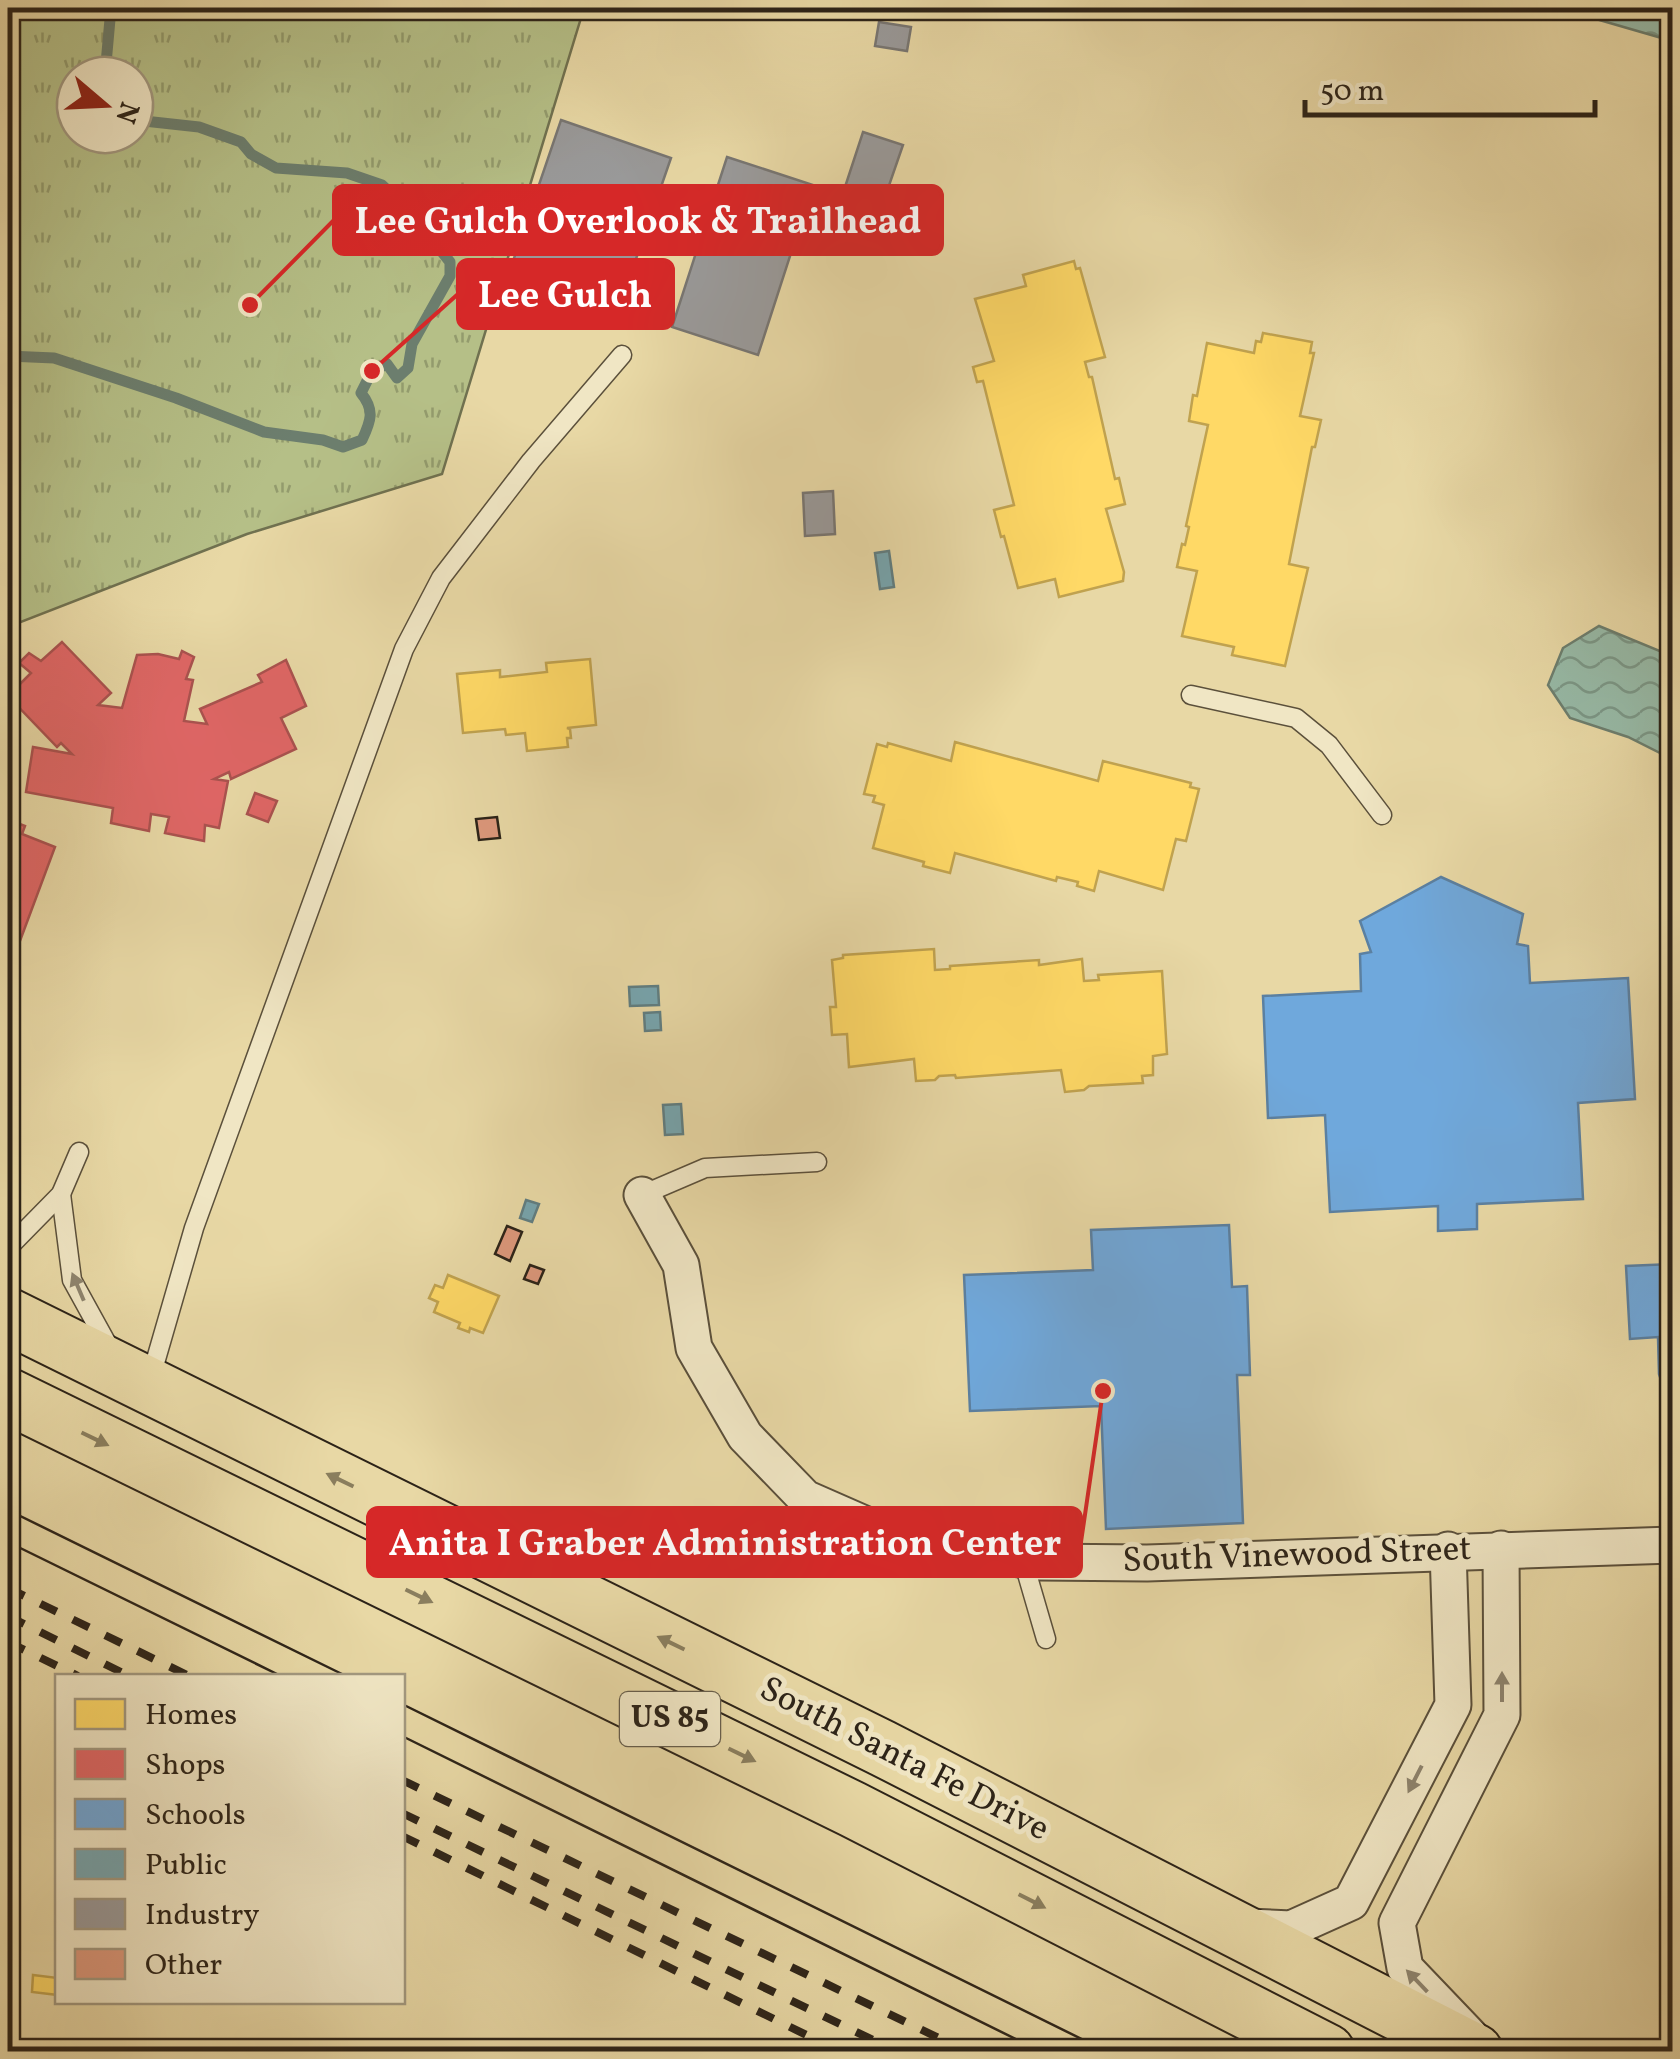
<svg xmlns="http://www.w3.org/2000/svg" width="1680" height="2059" viewBox="0 0 1680 2059" font-family="Vollkorn,serif">
<style>
.grass{fill:url(#grass-tufts);stroke:#707150;stroke-width:2.5;fill-rule:evenodd}
.water{fill:url(#water-waves);stroke:#6c7e6e;stroke-width:2.5}
.homes{fill:#ffd966;stroke:#c0a24f;stroke-width:2.5}
.shops{fill:#e06666;stroke:#aa524f;stroke-width:2.5}
.schools{fill:#6fa8dc;stroke:#5b80a1;stroke-width:2.5}
.public{fill:#76a5af;stroke:#607e82;stroke-width:2.5}
.industry{fill:#999;stroke:#787672;stroke-width:2.5}
.lines{fill:none;stroke-linecap:round;stroke-linejoin:round}
.stream{stroke:#6c7e6e;stroke-width:11}
.building{fill:#dd987c;stroke:#2c2318;stroke-width:2.5}
.lane-casing{stroke:#5b503b;stroke-width:21}
.street-casing{stroke:#5b503b;stroke-width:39}
.highway-casing{stroke:#2c2318;stroke-width:59}
.lane{stroke:#f0e6c4;stroke-width:18}
.street{stroke:#f0e6c4;stroke-width:35}
.highway{stroke:#e8d8a5;stroke-width:55}
.tram{stroke:#2c2318;stroke-width:2.5}
.rail{stroke:#2c2318;stroke-width:8;stroke-dasharray:18 18;stroke-linecap:butt}
.oneway{fill:#8e846e}
.oneway2{fill:#8a7e5e}
.labels{text-anchor:middle;dominant-baseline:central;stroke-width:10;stroke-linejoin:round;paint-order:stroke}
.shield{fill:#f0e6c4;stroke:#675e4c;stroke-width:2.5}
.shield-label{font-size:32px;font-weight:bold;fill:#2c2318}
.street-label{font-size:35px;fill:#2c2318;stroke:#f0e6c4}
.leader{fill:none;stroke:#d62828;stroke-width:4}
.callout-dot{fill:#d62828;stroke:#f0e6c4;stroke-width:4}
.callout{fill:#d62828;stroke:#d62828;stroke-width:4}
.callout-label{font-size:38px;text-anchor:middle;font-weight:bold;fill:#fff}
</style>
<defs>
<pattern id="grass-tufts" width="24" height="20" patternUnits="userSpaceOnUse" patternTransform="scale(2.5)"><rect width="24" height="20" fill="#b5bf87"/><path d="M3 7l-1-3M5 7V3M7 7l1-3M15 17l-1-3M17 17v-4M19 17l1-3" fill="none" stroke="#939b6d"/></pattern>
<pattern id="water-waves" width="16" height="10" patternUnits="userSpaceOnUse" patternTransform="scale(2.5)"><rect width="16" height="10" fill="#97baa7"/><path d="M0 5q4-4 8 0t8 0" fill="none" stroke="#7b9787"/></pattern>
</defs>
<rect width="100%" height="100%" fill="#e8d8a5"/>
<filter id="stains"><feTurbulence type="fractalNoise" baseFrequency=".002" numOctaves="4"/><feColorMatrix values="0 0 0 0 .2 0 0 0 0 .09 0 0 0 0 .02 0 0 0 .5 -.17"/></filter>
<radialGradient id="worn" r=".72"><stop offset=".6" stop-color="#630" stop-opacity="0"/><stop offset="1" stop-color="#630" stop-opacity=".3"/></radialGradient>
<path class="grass" d="M8,8H584L442,474L247,534L8,627ZM75,75H135V135H75Z"/>
<g class="water">
<polygon points="1558,8 1672,8 1672,41"/>
<polygon points="1599,626 1672,656 1672,759 1628,737 1570,718 1548,685 1563,648"/>
</g>
<g class="homes">
<polygon points="1074,261 1076,269 1080,268 1105,357 1085,362 1089,377 1092,377 1115,479 1119,478 1125,504 1106,509 1124,572 1123,581 1059,597 1055,579 1018,588 1004,536 1001,537 994,510 1014,505 983,381 977,382 973,367 994,361 975,299 1026,286 1023,275"/>
<polygon points="1263,333 1312,342 1310,353 1314,353 1300,416 1321,420 1315,447 1312,447 1289,564 1308,568 1285,666 1232,655 1234,647 1182,636 1197,571 1177,567 1182,544 1185,545 1189,527 1186,526 1208,425 1189,421 1193,395 1197,396 1207,343 1254,353 1256,341 1261,342"/>
<polygon points="590,659 596,725 567,728 570,729 571,738 567,738 568,747 527,751 525,733 506,735 505,729 463,733 457,674 500,670 500,677 547,672 546,663"/>
<polygon points="955,742 1098,781 1103,761 1191,783 1190,787 1199,789 1186,841 1176,839 1163,890 1099,871 1094,891 1077,886 1078,882 1057,877 1056,881 955,853 950,873 923,866 924,862 873,848 884,805 873,802 875,796 864,794 877,744 887,747 888,743 951,761"/>
<polygon points="934,949 935,970 950,969 950,966 1039,960 1039,965 1082,959 1084,981 1099,980 1098,975 1162,971 1167,1054 1153,1056 1153,1075 1142,1076 1143,1083 1089,1086 1084,1090 1065,1092 1061,1070 956,1078 955,1075 939,1076 935,1080 916,1081 914,1059 849,1067 847,1034 832,1035 830,1007 836,1007 832,960 843,958 843,955"/>
<polygon points="448,1275 499,1296 483,1333 470,1328 469,1332 458,1328 460,1323 434,1312 438,1302 429,1298 435,1285 443,1288"/>
<polygon points="33,1975 58,1978 58,1995 32,1992"/>
</g>
<g class="shops">
<polygon points="62,642 111,693 98,705 122,708 137,655 158,654 179,659 182,651 194,657 186,679 193,680 184,721 207,724 200,709 262,682 258,675 286,660 306,706 281,718 296,749 231,779 229,772 214,779 228,781 219,828 205,825 204,841 165,833 169,817 151,814 149,831 111,823 113,808 26,792 33,747 72,754 61,743 57,747 8,696 31,673 19,663 29,653 41,661"/>
<polygon points="255,793 277,801 268,822 247,814"/>
<polygon points="12,821 25,826 22,834 55,847 8,973 8,830"/>
</g>
<g class="schools">
<polygon points="1441,877 1523,914 1517,944 1528,946 1530,983 1628,978 1635,1099 1578,1103 1583,1199 1477,1204 1477,1229 1438,1231 1438,1206 1330,1212 1325,1115 1268,1118 1263,996 1361,991 1360,954 1371,952 1360,921"/>
<polygon points="1229,1225 1232,1287 1247,1286 1250,1375 1237,1375 1243,1523 1106,1529 1101,1406 970,1411 964,1275 1093,1270 1091,1230"/>
<polygon points="1672,1264 1672,1413 1659,1374 1658,1337 1630,1339 1626,1266"/>
</g>
<g class="public">
<polygon points="889,551 894,587 880,589 875,553"/>
<polygon points="658,986 659,1005 630,1006 629,987"/>
<polygon points="660,1012 661,1030 645,1031 644,1013"/>
<polygon points="681,1104 683,1134 665,1135 663,1105"/>
<polygon points="526,1200 539,1204 532,1222 520,1218"/>
</g>
<g class="industry">
<polygon points="879,22 911,27 907,51 875,46"/>
<polygon points="561,120 671,158 619,308 510,270"/>
<polygon points="863,132 903,145 884,200 845,187"/>
<polygon points="727,157 813,185 758,355 672,327"/>
<polygon points="833,491 835,534 805,536 803,493"/>
</g>
<g class="lines">
<g class="stream">
<polyline points="105,75 111,8"/>
<path d="M8,356L54,358L176,398L264,432L323,440L343,447L362,440C371,421 375,410 361,393L372,371L387,364L397,378L408,368L412,344L450,276V262L406,207L382,185L347,173L276,168L251,154L241,142L199,127L135,120"/>
</g>
</g>
<g class="building">
<polygon points="497,817 500,838 479,840 476,819"/>
<polygon points="507,1226 522,1232 510,1261 495,1254"/>
<polygon points="530,1265 544,1270 538,1284 524,1279"/>
</g>
<g class="lines">
<g class="lane-casing">
<g id="lane">
<polyline points="1191,695 1296,718 1329,745 1382,815"/>
<polyline points="61,1194 72,1280 110,1349"/>
<polyline points="642,1195 705,1168 817,1162"/>
<polyline points="8,1248 61,1194 79,1152"/>
<polyline points="150,1380 194,1228 404,649 441,578 531,461 622,355"/>
<polyline points="1023,1560 1046,1639"/>
</g>
</g>
<g class="street-casing">
<g id="street">
<polyline points="642,1195 681,1265 694,1348 745,1436 805,1498 903,1541 1039,1562 1147,1563 1672,1545"/>
<polyline points="1249,1927 1291,1929 1351,1902 1453,1705 1448,1550"/>
<polyline points="1470,2036 1405,1968 1397,1923 1502,1715 1501,1549"/>
</g>
</g>
<g class="highway-casing">
<g id="highway">
<polyline points="8,1316 882,1748 1475,2052"/>
<polyline points="8,1396 852,1809 1327,2052"/>
</g>
</g>
<use href="#lane" class="lane"/>
<use href="#street" class="street"/>
<use href="#highway" class="highway"/>
<g class="tram">
<polyline points="8,1510 346,1676"/>
<polyline points="8,1542 281,1676"/>
<polyline points="402,1704 1108,2052"/>
<polyline points="402,1736 1042,2052"/>
</g>
<g class="rail">
<polyline points="8,1588 189,1676"/>
<polyline points="8,1616 129,1676"/>
<polyline points="8,1642 78,1676"/>
<polyline points="402,1780 968,2052"/>
<polyline points="402,1813 898,2052"/>
<polyline points="402,1836 841,2052"/>
</g>
</g>
<defs><path id="oneway-solid" d="M-6-.8H1V-3.2L6.5 0L1 3.2V.8H-6Z" transform="scale(2.5)"/></defs>
<g class="oneway">
<use href="#oneway-solid" transform="translate(78 1287) rotate(-113)"/>
<use href="#oneway-solid" transform="translate(1502 1687) rotate(-90)"/>
<use href="#oneway-solid" transform="translate(1415 1779) rotate(117)"/>
<use href="#oneway-solid" transform="translate(1417 1981) rotate(-134)"/>
</g>
<g class="oneway2">
<use href="#oneway-solid" transform="translate(95 1439) rotate(26)"/>
<use href="#oneway-solid" transform="translate(340 1480) rotate(-154)"/>
<use href="#oneway-solid" transform="translate(419 1596) rotate(26)"/>
<use href="#oneway-solid" transform="translate(671 1643) rotate(-154)"/>
<use href="#oneway-solid" transform="translate(742 1755) rotate(26)"/>
<use href="#oneway-solid" transform="translate(1032 1901) rotate(27)"/>
</g>
<g class="labels">
<rect class="shield" x="620" y="1692" width="100" height="54" rx="8"/>
<g class="shield-label">
<text x="670" y="1719">US 85</text>
</g>
<g class="street-label">
<text transform="translate(1297 1556) rotate(-2)">South Vinewood Street</text>
<text transform="translate(904 1760) rotate(27)">South Santa Fe Drive</text>
</g>
</g>
<path class="leader" d="M250 305L334 220M372 371L458 294M1103 1391L1081 1542"/>
<g class="callout-dot">
<circle cx="250" cy="305" r="10"/>
<circle cx="372" cy="371" r="10"/>
<circle cx="1103" cy="1391" r="10"/>
</g>
<g class="callout">
<rect x="334" y="186" width="608" height="68" rx="10"/>
<rect x="458" y="260" width="215" height="68" rx="10"/>
<rect x="368" y="1508" width="713" height="68" rx="10"/>
</g>
<g class="callout-label">
<text x="638" y="233">Lee Gulch Overlook &amp; Trailhead</text>
<text x="565" y="307">Lee Gulch</text>
<text x="725" y="1555">Anita I Graber Administration Center</text>
</g>
<rect width="1680" height="2059" fill="none" stroke="#e8d8a5" stroke-width="40"/>
<rect x="10" y="10" width="1660" height="2039" fill="none" stroke="#2c2318" stroke-width="5"/>
<rect x="20" y="20" width="1640" height="2019" fill="none" stroke="#2c2318" stroke-width="2.5"/>
<rect x="55" y="1674" width="350" height="330" fill="#f0e6c4" stroke="#a2987f" stroke-width="2.5"/>
<rect x="75" y="1699" width="50" height="30" fill="#ffd966" stroke="#a2987f" stroke-width="2.5"/>
<text x="145" y="1724" font-size="30" fill="#2c2318">Homes</text>
<rect x="75" y="1749" width="50" height="30" fill="#e06666" stroke="#a2987f" stroke-width="2.5"/>
<text x="145" y="1774" font-size="30" fill="#2c2318">Shops</text>
<rect x="75" y="1799" width="50" height="30" fill="#6fa8dc" stroke="#a2987f" stroke-width="2.5"/>
<text x="145" y="1824" font-size="30" fill="#2c2318">Schools</text>
<rect x="75" y="1849" width="50" height="30" fill="#76a5af" stroke="#a2987f" stroke-width="2.5"/>
<text x="145" y="1874" font-size="30" fill="#2c2318">Public</text>
<rect x="75" y="1899" width="50" height="30" fill="#999999" stroke="#a2987f" stroke-width="2.5"/>
<text x="145" y="1924" font-size="30" fill="#2c2318">Industry</text>
<rect x="75" y="1949" width="50" height="30" fill="#dd987c" stroke="#a2987f" stroke-width="2.5"/>
<text x="145" y="1974" font-size="30" fill="#2c2318">Other</text>
<g transform="translate(105 105) rotate(109)"><circle r="48" fill="#f0e6c4" stroke="#a2987f" stroke-width="2.5"/>
<path d="M0-8L18 38L0 25L-18 38Z" fill="#8f2418"/>
<text y="-15" font-size="28" font-weight="bold" text-anchor="middle" fill="#2c2318">N</text>
</g>
<path d="M1305 100v15h290v-15" fill="none" stroke="#2c2318" stroke-width="5"/>
<text x="1320" y="100" font-size="30" fill="#2c2318" stroke="#f0e6c4" stroke-width="8" paint-order="stroke">50 m</text>
<rect width="100%" height="100%" filter="url(#stains)"/>
<rect width="100%" height="100%" fill="url(#worn)"/>
</svg>
